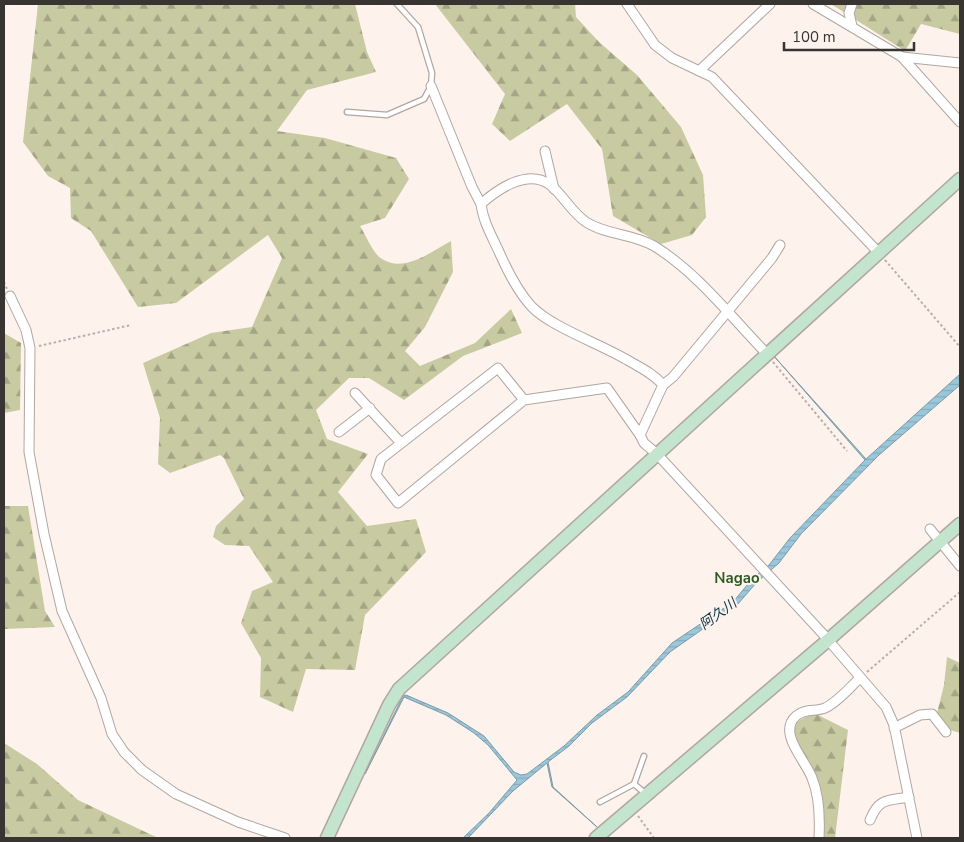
<svg xmlns="http://www.w3.org/2000/svg" width="964" height="842" viewBox="0 0 964 842" font-family="'Nunito Sans','Noto Sans JP',sans-serif">
<style>
.forest{fill:url(#forest-firs)}
.water{fill:url(#water-rules);stroke:#7d9ca8}
.lines{fill:none;stroke-linecap:round;stroke-linejoin:round}
.lane-casing{stroke:#b1a6a1;stroke-width:7}
.street-casing{stroke:#b1a6a1;stroke-width:11}
.secondary-casing{stroke:#b1a6a1;stroke-width:15}
.path{stroke:#b8afab;stroke-width:2;stroke-dasharray:2.5 2.5;stroke-linecap:butt}
.lane{stroke:#fff;stroke-width:4.5}
.street{stroke:#fff;stroke-width:9}
.secondary{stroke:#c3e4cd;stroke-width:12}
.labels{text-anchor:middle;dominant-baseline:central;stroke-width:4;stroke-linejoin:round;paint-order:stroke}
.water-label{font-size:14px;font-style:italic;fill:#0d3644;stroke:#fef2ed}
.quarter-label{font-size:15px;font-weight:bold;fill:#2d5b23;stroke:#fef2ed}
</style>
<defs>
<pattern id="forest-firs" width="22" height="20" patternUnits="userSpaceOnUse" patternTransform="scale(1.25)"><rect width="22" height="20" fill="#c8caa2"/><path d="M5 1l3.5 6h-7zM16 11l3.5 6h-7z" fill="#a3a585"/></pattern>
<pattern id="water-rules" width="6" height="5" patternUnits="userSpaceOnUse" patternTransform="scale(1.25)"><rect width="6" height="5" fill="#9ac8da"/><path d="M0 2.5h6" fill="none" stroke="#85acbc"/></pattern>
</defs>
<rect width="100%" height="100%" fill="#fef2ed"/>
<g class="forest">
<path d="M38,4H355L367,52L376,72L307,90L277,131L325,138L396,158L409,179L385,218L360,226C366,235 373,254 382,259C404,273 431,252 451,241L453,272L425,327L405,351L420,366L475,343L511,309L522,333L463,356L404,400L369,378H349L316,410L327,439L368,454L338,492L367,526L416,519L426,552L365,615L355,670L306,669L293,712L260,697L261,658L241,623L252,591L273,582L249,546L225,545L213,537L216,526L244,499L224,458L220,455L170,473L158,464L160,418L143,363L211,333L252,327L282,258L268,235L176,303L138,307L91,231L71,218L70,188L48,176L23,142Z"/>
<polygon points="435,4 575,4 576,17 599,42 637,75 681,127 703,175 706,217 692,235 661,244 613,216 602,149 567,104 510,141 492,124 505,94"/>
<polygon points="831,4 960,4 960,34 921,24 905,51"/>
<polygon points="4,333 21,343 20,410 4,413"/>
<polygon points="4,506 28,506 45,611 55,627 4,629"/>
<polygon points="947,657 960,663 960,733 934,725 944,685"/>
<path d="M816,714L848,730L835,838H822C825,822 822,787 815,772C804,748 771,725 816,714Z"/>
<polygon points="4,743 37,764 78,800 158,838 4,838"/>
</g>
<polygon class="water" points="773,355 866,459 960,374 960,385 879,455 801,534 779,563 757,582 737,605 670,652 627,697 592,723 569,746 548,762 553,787 597,827 552,787 547,763 513,791 468,838 463,838 489,813 517,780 488,745 474,733 446,715 404,697 365,774 403,696 406,695 448,713 484,736 514,772 521,775 527,774 564,746 597,715 628,692 672,643 733,602 753,578 769,565 790,538 865,460"/>
<g class="lines">
<g class="lane-casing">
<g id="lane">
<polyline points="347,112 387,115 424,99 431,86 432,73 418,27 397,4"/>
<polyline points="634,784 646,794"/>
<polyline points="600,802 634,784 644,756"/>
</g>
</g>
<g class="street-casing">
<g id="street">
<polyline points="627,4 655,45 672,58 712,77 878,252"/>
<polyline points="813,4 902,57 960,122"/>
<polyline points="852,26 849,13 852,4"/>
<polyline points="902,57 960,63"/>
<polyline points="699,71 770,4"/>
<polyline points="431,86 472,187 481,204"/>
<polyline points="545,151 554,189"/>
<polyline points="10,296 26,330 30,348 29,452 44,534 62,611 101,698 112,734 124,752 142,770 176,794 238,822 285,838"/>
<path d="M767,354C731,317 698,273 654,246C634,234 606,235 586,222C571,212 562,193 549,184C527,169 498,189 481,204C483,222 493,238 500,254C508,272 518,292 532,307C553,328 601,344 629,361C641,368 654,374 663,385L640,435L644,443L657,454L823,634L886,707L894,725L917,838"/>
<polyline points="663,385 673,377 772,258 780,245"/>
<polyline points="355,393 401,443"/>
<polyline points="524,400 398,503 376,475 381,459 498,368 524,400 607,388 640,435"/>
<polyline points="339,432 370,408"/>
<polyline points="930,529 960,566"/>
<polyline points="894,728 920,715 932,714 946,732"/>
<path d="M870,820C879,798 887,801 909,797"/>
<path d="M819,838C820,819 819,795 812,778C806,761 777,733 796,716C805,708 816,712 825,708C838,702 850,687 860,678"/>
</g>
</g>
<g class="secondary-casing">
<g id="secondary">
<polyline points="327,838 389,705 399,689 960,179"/>
<polyline points="596,838 827,641 960,524"/>
</g>
</g>
<g class="path">
<polyline points="885,260 960,347"/>
<polyline points="4,282 7,289"/>
<polyline points="39,346 131,325"/>
<polyline points="773,362 847,451"/>
<polyline points="867,672 960,592"/>
<polyline points="638,816 654,838"/>
</g>
<use href="#lane" class="lane"/>
<use href="#street" class="street"/>
<use href="#secondary" class="secondary"/>
</g>
<g class="labels">
<g class="water-label">
<text transform="translate(718 614) rotate(-36)">阿久川</text>
</g>
<g class="quarter-label">
<text x="737" y="578">Nagao</text>
</g>
</g>
<rect width="964" height="842" fill="none" stroke="#383432" stroke-width="10"/>
<path d="M784 42v8h130v-8" fill="none" stroke="#383432" stroke-width="2.5"/>
<text x="792" y="42" font-size="15" fill="#383432" stroke="#fef2ed" stroke-width="4" paint-order="stroke">100 m</text>
</svg>
